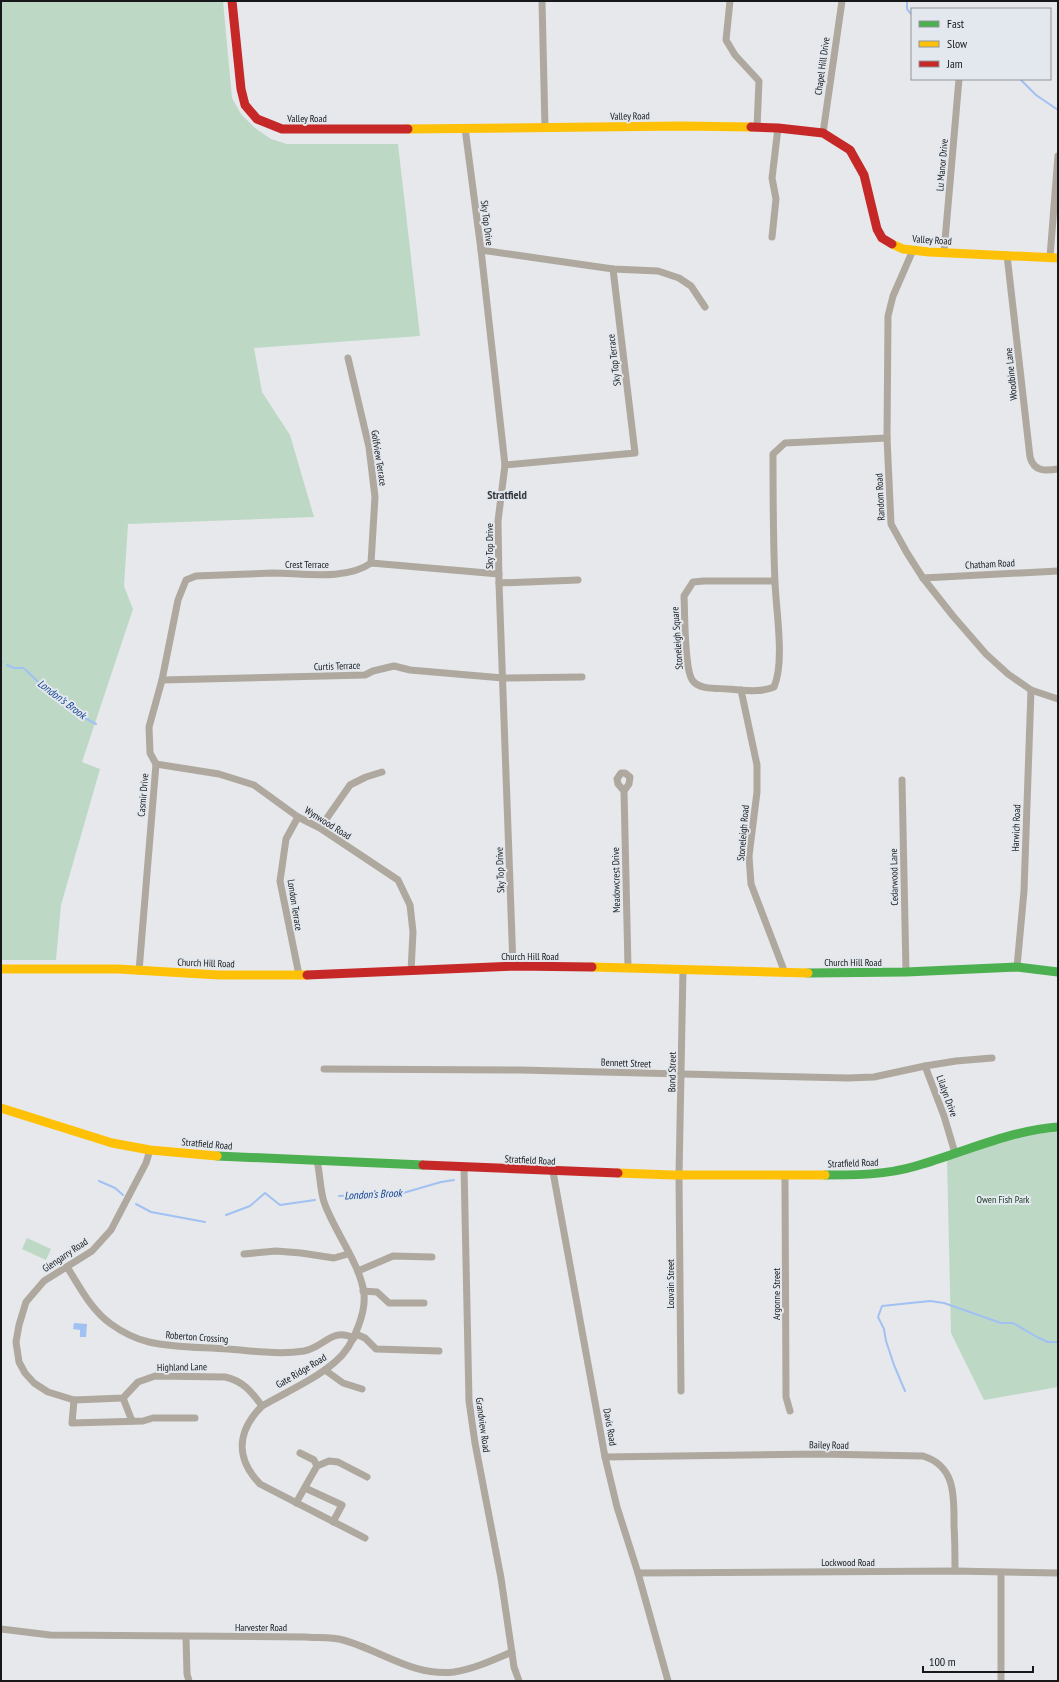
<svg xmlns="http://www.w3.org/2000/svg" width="1059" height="1682" viewBox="0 0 1059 1682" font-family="'PT Sans Narrow',sans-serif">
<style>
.green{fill:#bdd9c5}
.water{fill:#a2c1f3}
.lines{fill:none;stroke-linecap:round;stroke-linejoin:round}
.stream{stroke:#a2c1f3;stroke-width:2}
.street{stroke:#afa89f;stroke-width:7}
.fast{stroke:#4caf50;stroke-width:9}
.slow{stroke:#ffc107;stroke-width:9}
.jam{stroke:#c62828;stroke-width:9}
.labels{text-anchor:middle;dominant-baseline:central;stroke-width:4;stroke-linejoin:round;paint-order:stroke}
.street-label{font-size:10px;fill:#17181a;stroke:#e3e8ee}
.park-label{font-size:10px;fill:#173720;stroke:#e3e8ee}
.water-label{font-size:11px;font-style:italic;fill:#0e3f8f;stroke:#e3e8ee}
.quarter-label{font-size:12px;font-weight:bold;fill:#35393d;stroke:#e3e8ee}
</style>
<rect width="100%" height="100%" fill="#e6e8eb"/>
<g class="green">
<polygon points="1,1 223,1 232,98 241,114 255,128 271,139 287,144 398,144 420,336 254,348 262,392 290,435 314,517 128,524 124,586 133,609 82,762 100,769 61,905 56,960 1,960"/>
<polygon points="1058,1132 1058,1387 984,1400 951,1333 947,1160 977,1149 1029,1134"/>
<polygon points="27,1238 51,1249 46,1260 22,1249"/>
</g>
<polygon class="water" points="74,1323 87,1324 86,1337 80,1337 80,1330 73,1329"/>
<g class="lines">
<g class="stream">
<polyline points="907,1 907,9 912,15"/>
<polyline points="1020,79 1036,95 1058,110"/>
<polyline points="1,661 2,662"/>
<polyline points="7,665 14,668 23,668 27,671 43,687 57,694 63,703 83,717 96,724"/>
<polyline points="99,1181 115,1188 123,1195"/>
<polyline points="339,1196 403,1193 441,1182 454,1180"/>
<polyline points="136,1204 151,1212 205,1222"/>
<polyline points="226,1215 250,1206 265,1193 280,1205 315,1200"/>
<polyline points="905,1391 894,1365 886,1341 884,1329 878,1317 882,1306 930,1301 944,1303 1001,1323 1013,1323 1037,1337 1048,1342 1058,1342"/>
</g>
<g class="street">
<polyline points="542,1 545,128"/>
<polyline points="730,1 726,40 735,55 759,81 757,127"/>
<polyline points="465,128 481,250 505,465 498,521 499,583 513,966"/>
<polyline points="823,133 842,1"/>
<polyline points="772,237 776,199 772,178 778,128"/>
<polyline points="481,250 613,269 658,271 679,278 691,286 705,307"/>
<polyline points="913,250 893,296 888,316 887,438 891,524 907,553 923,578 953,616 986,654 1008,674 1031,690 1058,699"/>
<polyline points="944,252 959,79"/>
<path d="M1007,255L1030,457C1034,472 1046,471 1058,469"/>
<polyline points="1050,257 1058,156"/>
<polyline points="348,358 369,447 375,497 371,563"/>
<polyline points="505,465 635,453 613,269"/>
<polyline points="923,578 1058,571"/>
<path d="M775,581H704L693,582L684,596C685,613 684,671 693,681C700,690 718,688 728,689C744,690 760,693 774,687C785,662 776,611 775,582C773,539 773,497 773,454L785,443L887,438"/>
<polyline points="499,583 578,580"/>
<polyline points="162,680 365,675 373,671 394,666 410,670 503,678 582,677"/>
<polyline points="741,690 757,765 757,792 749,856 751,884 785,973"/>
<polyline points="156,764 219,774 254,785 298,817 320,828 398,880 410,905 413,932 411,971"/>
<polyline points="902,780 906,972"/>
<polyline points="624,791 629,784 630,777 625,773 621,773 617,779 618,784 624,791 628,968"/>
<polyline points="298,817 286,839 280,881 299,975"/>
<polyline points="320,828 350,785 366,777 382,772"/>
<polyline points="1017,967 1024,891 1031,690"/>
<path d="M139,971L156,764L150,753L149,727L162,680L178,600L186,580L196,576C222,575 247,574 273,573C302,573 346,581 371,563L499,574"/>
<polyline points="925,1066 944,1116 955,1153"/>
<polyline points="324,1069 520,1070 848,1078 874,1077 925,1066 956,1061 992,1058"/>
<path d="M150,1150L146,1163L111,1230L92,1251L44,1281L26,1302L19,1325L16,1342L19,1362L25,1373L34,1383L48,1392L74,1400L123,1398L138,1382L155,1376L225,1377C243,1381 251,1391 262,1406"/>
<path d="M317,1160C320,1174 320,1189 324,1202C334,1231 361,1265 364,1294C365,1305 362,1317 358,1327C353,1341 346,1353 335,1362C314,1380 286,1392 262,1406C237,1431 235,1458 260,1484L365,1538"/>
<polyline points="464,1167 469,1401 475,1443 501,1578 514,1667 519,1681"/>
<polyline points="553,1172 605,1457 617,1507 638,1573 668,1681"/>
<polyline points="785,1176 786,1397 790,1411"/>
<polyline points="244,1254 276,1251 301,1253 334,1258 348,1254"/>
<path d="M67,1267C80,1287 91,1310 111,1324C122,1332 136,1339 149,1342C175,1348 202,1347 228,1349C253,1351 280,1355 304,1351C325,1347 331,1327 354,1338"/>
<polyline points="358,1271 393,1256 432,1257"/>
<polyline points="363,1291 377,1292 389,1303 424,1303"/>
<polyline points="356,1334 365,1338 376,1349 439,1351"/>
<polyline points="325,1370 343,1383 362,1389"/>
<polyline points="681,1391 679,1176 683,969"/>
<polyline points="123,1398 132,1421"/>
<polyline points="74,1400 72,1423 143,1421 153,1418 195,1418"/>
<polyline points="300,1453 314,1460 317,1466"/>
<path d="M605,1457L819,1454L923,1456C956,1466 954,1497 954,1525C955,1541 955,1556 955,1571"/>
<polyline points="305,1488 342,1505 333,1522"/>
<polyline points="296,1503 317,1466 329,1461 338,1462 367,1477"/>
<polyline points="638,1573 955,1571 1058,1573"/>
<polyline points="1001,1573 1001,1681"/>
<path d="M1,1629L50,1635L306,1637C318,1638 332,1637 343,1640C380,1650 414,1677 454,1672C474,1669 493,1660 512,1652"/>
<polyline points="186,1637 187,1674 189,1681"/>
</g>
<g class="fast">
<polyline points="808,973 906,972 1017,967 1058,972"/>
<polyline points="217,1156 423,1165"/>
<path d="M825,1175C856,1175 886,1175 916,1166C965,1152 1007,1131 1058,1127"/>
</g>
<g class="slow">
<polyline points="408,129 682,126 751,127"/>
<polyline points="892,244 903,249 929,252 1058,258"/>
<polyline points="592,967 808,973"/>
<polyline points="1,969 118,969 219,975 307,975"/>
<polyline points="1,1108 112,1143 150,1150 217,1156"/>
<polyline points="618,1173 672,1175 825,1175"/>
</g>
<g class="jam">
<polyline points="232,1 241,89 245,105 257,119 282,129 408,129"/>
<polyline points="751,127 778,128 823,133 850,150 864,175 877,229 882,238 892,244"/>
<polyline points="307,975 513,966 592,967"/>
<polyline points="423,1165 618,1173"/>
</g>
</g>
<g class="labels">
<g class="street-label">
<text transform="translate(822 66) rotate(-82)">Chapel Hill Drive</text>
<text transform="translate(630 116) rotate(-1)">Valley Road</text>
<text x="307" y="118">Valley Road</text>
<text transform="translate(942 165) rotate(-85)">Lu Manor Drive</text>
<text transform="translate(487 223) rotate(83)">Sky Top Drive</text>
<text transform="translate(932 240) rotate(4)">Valley Road</text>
<text transform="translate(614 360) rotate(-97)">Sky Top Terrace</text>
<text transform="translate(1011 374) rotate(-96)">Woodbine Lane</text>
<text transform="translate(379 458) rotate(81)">Golfview Terrace</text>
<text transform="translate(880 497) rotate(-93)">Random Road</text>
<text transform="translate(489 546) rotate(-90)">Sky Top Drive</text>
<text x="307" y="564">Crest Terrace</text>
<text transform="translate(990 564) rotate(-3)">Chatham Road</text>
<text transform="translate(677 638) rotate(-94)">Stoneleigh Square</text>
<text transform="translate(337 666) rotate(-2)">Curtis Terrace</text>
<text transform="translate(143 795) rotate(-85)">Casmir Drive</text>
<text transform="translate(328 823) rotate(32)">Wynwood Road</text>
<text transform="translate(1016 828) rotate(-88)">Harwich Road</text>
<text transform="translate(743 833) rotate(-85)">Stoneleigh Road</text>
<text transform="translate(500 870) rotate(-92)">Sky Top Drive</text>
<text transform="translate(894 877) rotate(-91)">Cedarwood Lane</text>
<text transform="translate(616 880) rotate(-91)">Meadowcrest Drive</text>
<text transform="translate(295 905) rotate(81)">London Terrace</text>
<text x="530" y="956">Church Hill Road</text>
<text x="853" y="962">Church Hill Road</text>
<text transform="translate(206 963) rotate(2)">Church Hill Road</text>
<text transform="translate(626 1063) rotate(2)">Bennett Street</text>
<text transform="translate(672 1072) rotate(-89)">Bond Street</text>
<text transform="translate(947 1096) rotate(70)">Lilalyn Drive</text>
<text transform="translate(207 1144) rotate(5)">Stratfield Road</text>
<text transform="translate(530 1160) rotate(3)">Stratfield Road</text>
<text transform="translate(853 1163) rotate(-2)">Stratfield Road</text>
<text transform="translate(65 1255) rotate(-34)">Glengarry Road</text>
<text transform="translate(670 1284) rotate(-90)">Louvain Street</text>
<text transform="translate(776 1294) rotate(-90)">Argonne Street</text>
<text transform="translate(197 1337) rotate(4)">Roberton Crossing</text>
<text transform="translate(182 1367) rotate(-1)">Highland Lane</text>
<text transform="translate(301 1371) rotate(-31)">Gate Ridge Road</text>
<text transform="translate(483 1425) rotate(82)">Grandview Road</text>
<text transform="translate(610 1427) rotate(80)">Davis Road</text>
<text transform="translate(829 1445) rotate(1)">Bailey Road</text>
<text x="848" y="1562">Lockwood Road</text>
<text x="261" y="1627">Harvester Road</text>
</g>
<g class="park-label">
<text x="1003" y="1199">Owen Fish Park</text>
</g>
<g class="water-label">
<text transform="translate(62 699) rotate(37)">London's Brook</text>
<text transform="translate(373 1194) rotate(-3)">London's Brook</text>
</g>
<g class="quarter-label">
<text x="507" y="494">Stratfield</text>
</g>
</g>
<rect width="1059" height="1682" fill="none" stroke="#17181a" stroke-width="4"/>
<rect x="911" y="8" width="140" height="72" fill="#e3e8ee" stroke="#919599"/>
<rect x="919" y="21" width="20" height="6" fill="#4caf50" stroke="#919599"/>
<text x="947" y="28" font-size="12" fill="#17181a">Fast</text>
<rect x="919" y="41" width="20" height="6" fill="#ffc107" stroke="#919599"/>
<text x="947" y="48" font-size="12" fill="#17181a">Slow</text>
<rect x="919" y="61" width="20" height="6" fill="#c62828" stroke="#919599"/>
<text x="947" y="68" font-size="12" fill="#17181a">Jam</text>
<path d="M923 1666v6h110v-6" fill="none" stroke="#17181a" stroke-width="2"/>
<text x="929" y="1666" font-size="12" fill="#17181a" stroke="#e3e8ee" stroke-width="3" paint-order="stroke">100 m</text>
</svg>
